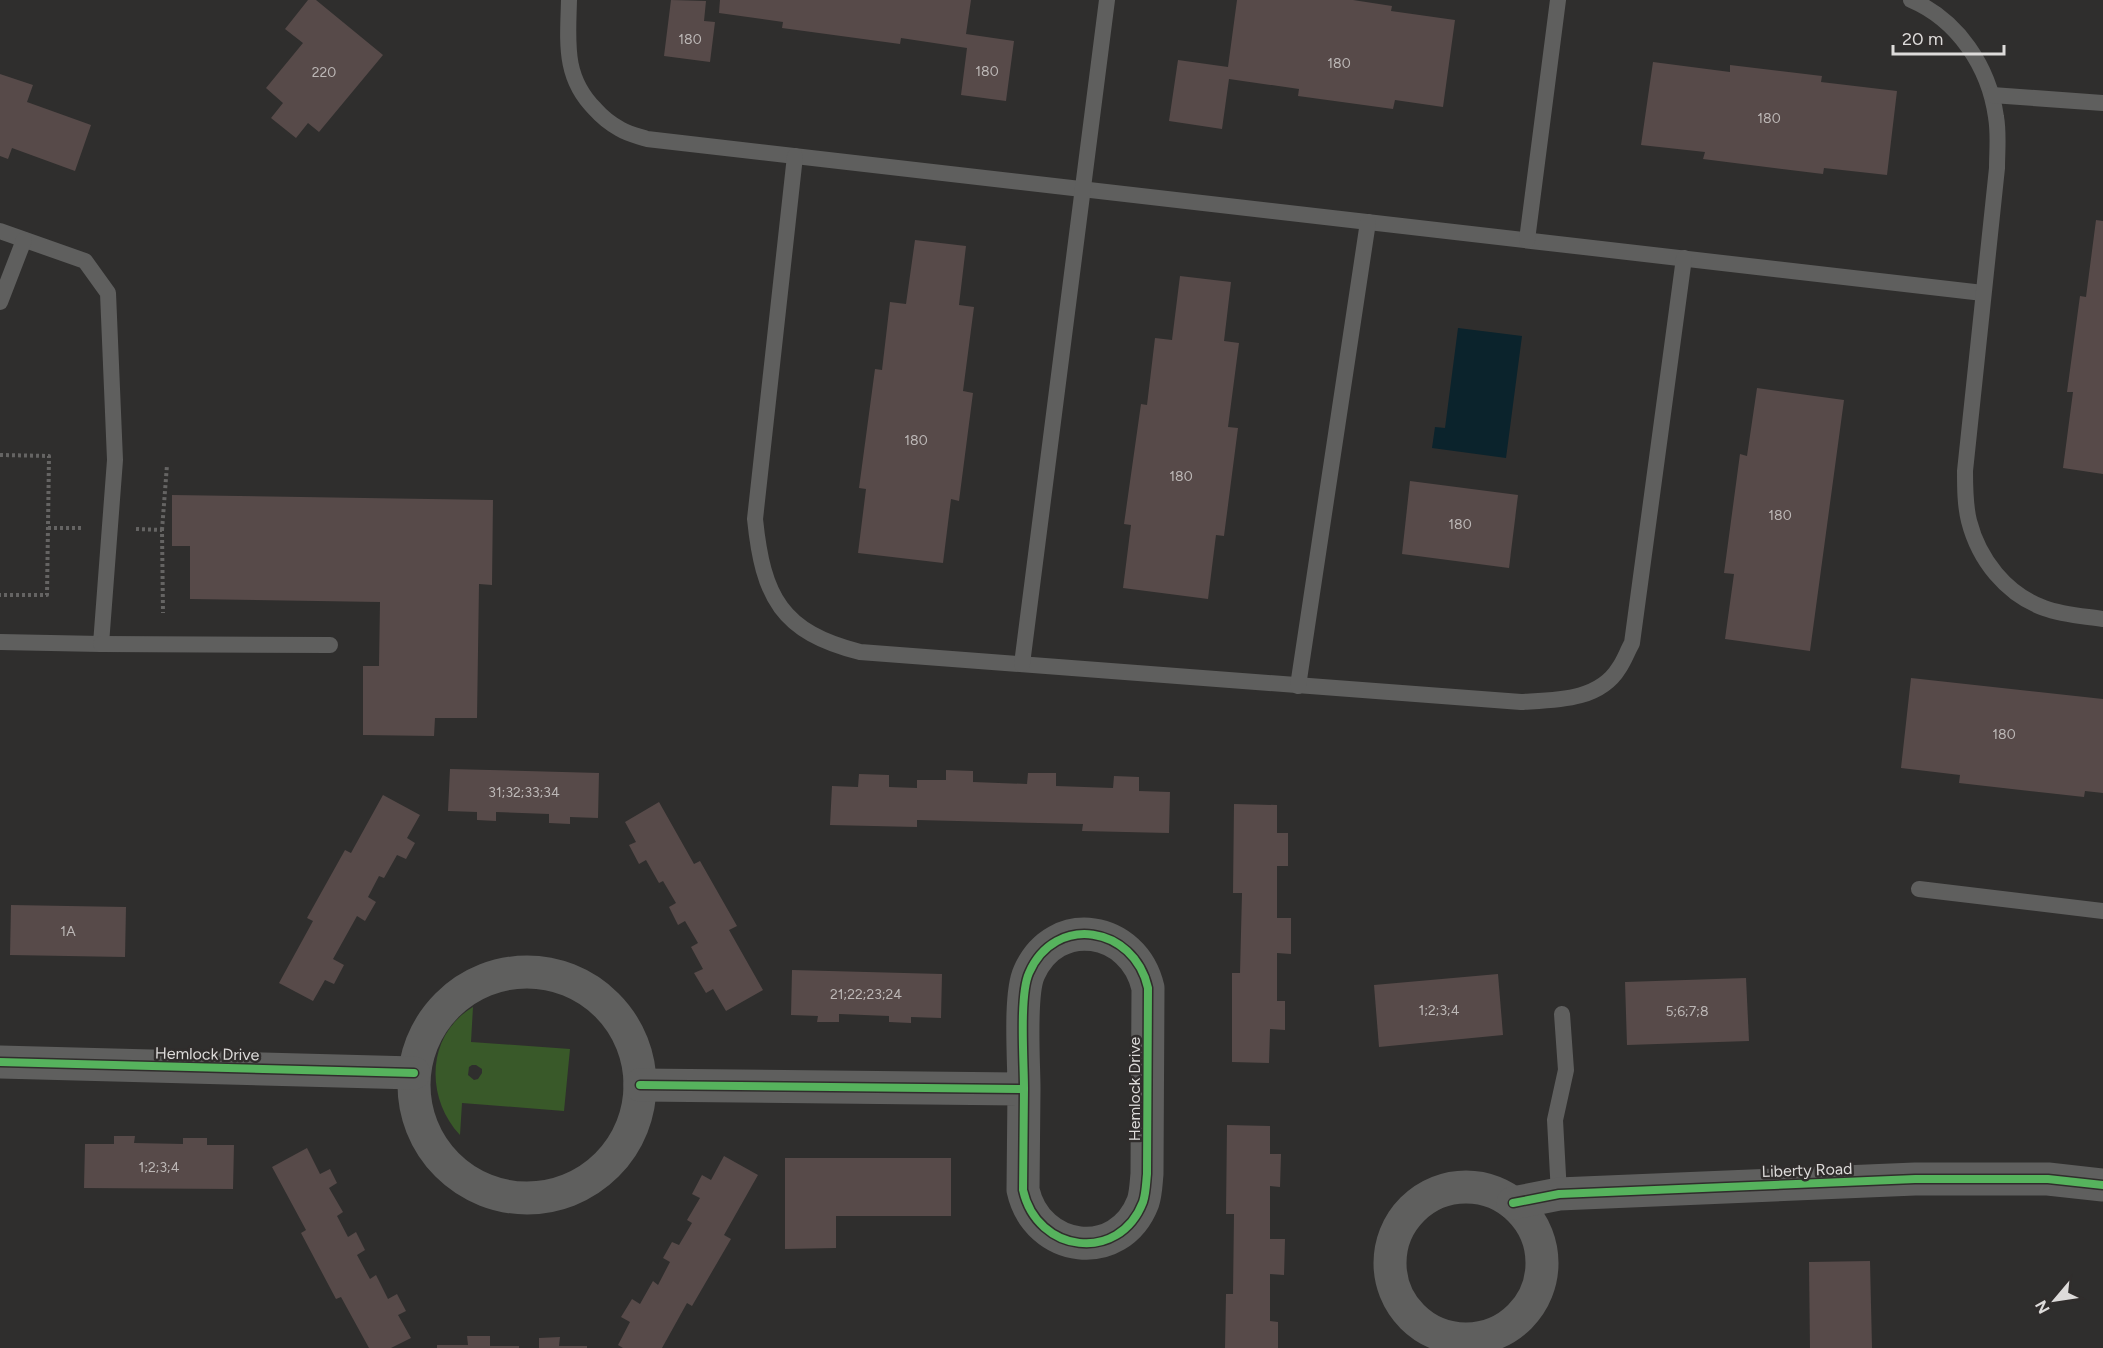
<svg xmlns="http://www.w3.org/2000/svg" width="2103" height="1348" viewBox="0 0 2103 1348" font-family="Figtree,sans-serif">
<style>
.green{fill:#395929;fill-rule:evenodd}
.water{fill:#0b232c}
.building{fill:#574a49}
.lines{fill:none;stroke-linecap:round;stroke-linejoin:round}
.path{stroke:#656463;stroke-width:4;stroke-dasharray:3 3;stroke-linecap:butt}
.lane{stroke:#5f5f5e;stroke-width:16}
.street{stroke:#5f5f5e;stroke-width:33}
.cycleway-casing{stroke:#302d2c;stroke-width:11}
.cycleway{stroke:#56b35d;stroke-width:8}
.labels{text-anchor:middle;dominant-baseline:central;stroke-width:5;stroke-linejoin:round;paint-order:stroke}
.number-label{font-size:14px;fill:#bcb7b6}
.street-label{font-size:16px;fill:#dddbda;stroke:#302d2c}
</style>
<rect width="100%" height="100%" fill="#2f2e2d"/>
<path class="green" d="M473,1007L471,1042L570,1049L564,1111L462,1103L460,1135C425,1098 426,1035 473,1007ZM472,1065H476L482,1069V1073L478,1079L474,1080L468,1075L469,1067Z"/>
<polygon class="water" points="1458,328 1522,336 1506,458 1432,448 1435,427 1445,428"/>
<g class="building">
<polygon points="308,0 316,0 383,55 319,132 308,123 296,138 271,118 283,103 266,88 303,43 285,29"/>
<polygon points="671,0 706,1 704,21 715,22 710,62 664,56"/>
<polygon points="720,0 971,0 966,34 1014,41 1006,101 961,95 967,48 901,38 900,44 782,28 783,22 719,13"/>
<polygon points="1237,0 1353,0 1392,6 1391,11 1455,20 1443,107 1395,100 1393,109 1298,96 1299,89 1229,79 1222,129 1169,121 1178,60 1228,67"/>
<polygon points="1653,62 1730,72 1730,65 1822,76 1821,82 1897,91 1887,175 1824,168 1823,174 1703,159 1705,152 1641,145"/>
<polygon points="0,74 33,85 27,102 91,125 75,171 12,148 8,159 0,156"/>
<polygon points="2096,220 2103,221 2103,474 2063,468 2073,392 2067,392 2080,296 2086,297"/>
<polygon points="915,240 966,246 959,305 974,307 963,391 973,393 959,501 951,499 943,563 858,553 866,489 859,488 875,369 882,370 890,302 906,304"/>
<polygon points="1180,276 1231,282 1224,341 1239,343 1228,427 1238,428 1224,536 1216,535 1208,599 1123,588 1131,525 1124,524 1141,404 1147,405 1155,338 1172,340"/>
<polygon points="1757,388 1844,400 1810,651 1725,639 1734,574 1724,573 1740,454 1747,456"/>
<polygon points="1410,481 1518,495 1509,568 1402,554"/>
<polygon points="172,495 493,500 492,585 479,584 477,718 435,718 434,736 363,735 363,666 379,666 380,602 190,599 190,546 172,546"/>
<polygon points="1911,678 2103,699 2103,793 2085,791 2084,797 1959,783 1960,775 1901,768"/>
<polygon points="450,769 599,773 598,818 570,817 570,824 549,823 549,814 496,812 496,821 477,820 477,812 448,811"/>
<polygon points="946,770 973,771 973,782 1027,784 1028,773 1056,773 1056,786 1113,788 1114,776 1139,777 1139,791 1170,792 1169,833 1082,831 1083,824 917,820 917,827 830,825 832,786 858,787 859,774 889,775 889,787 917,788 917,780 946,780"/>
<polygon points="383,795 420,815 407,838 415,843 406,859 397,855 384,878 379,876 368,897 376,902 365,921 357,916 333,959 344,965 334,984 325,980 313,1001 279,983 313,921 307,918 345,850 351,853"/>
<polygon points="659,802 694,864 700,861 737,926 729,930 763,990 726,1011 713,989 706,993 694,973 703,969 691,947 698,943 685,921 678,925 669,907 676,903 663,881 659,883 646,860 639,864 629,845 636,842 625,822"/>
<polygon points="1234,804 1277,805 1277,833 1288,833 1288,866 1277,866 1277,918 1291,918 1291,954 1277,953 1277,1001 1285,1001 1285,1030 1270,1029 1269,1063 1232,1062 1232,973 1240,973 1242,893 1233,893"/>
<polygon points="11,905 126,907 125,957 10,955"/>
<polygon points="792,970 942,974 941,1018 911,1017 911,1023 889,1022 889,1016 839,1014 839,1022 817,1022 818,1016 791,1015"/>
<polygon points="1498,974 1503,1035 1379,1047 1374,985"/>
<polygon points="1746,978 1749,1041 1627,1045 1625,982"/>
<polygon points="1227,1125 1270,1126 1270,1154 1281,1154 1280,1187 1270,1186 1270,1239 1285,1239 1284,1275 1270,1274 1270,1321 1278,1322 1278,1348 1225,1348 1226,1294 1233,1294 1234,1214 1226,1214"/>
<polygon points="114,1136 135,1136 134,1143 183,1144 183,1138 207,1138 207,1145 234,1145 233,1189 84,1188 85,1144 114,1144"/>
<polygon points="307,1148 320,1174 330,1169 337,1183 329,1188 343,1212 337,1216 348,1237 356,1232 365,1250 357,1255 370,1279 376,1275 388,1299 397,1294 406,1311 398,1315 411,1338 391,1348 369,1348 341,1297 336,1299 301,1233 306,1230 272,1167"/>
<polygon points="724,1156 758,1175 724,1235 731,1239 692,1306 687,1303 662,1348 623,1348 618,1345 630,1322 621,1317 632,1299 640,1304 653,1281 658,1285 670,1262 663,1258 672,1242 679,1245 692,1223 687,1220 700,1198 692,1194 702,1175 711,1180"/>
<polygon points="785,1158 951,1158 951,1216 836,1216 836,1248 785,1249"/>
<polygon points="1870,1261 1872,1348 1810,1348 1809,1262"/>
<polygon points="467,1336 490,1336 490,1346 519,1346 519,1348 437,1348 437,1345 468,1345"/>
<polygon points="560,1337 559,1346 587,1346 587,1348 539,1348 539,1338"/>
</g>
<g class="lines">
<g class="path">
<polyline points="0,455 49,456 47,595 0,595"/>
<polyline points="48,528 83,528"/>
<polyline points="136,529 162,530 163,613"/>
<polyline points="162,530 167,465"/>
</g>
<g class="lane">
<path d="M569,0C568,42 563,77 595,109C602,117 611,124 620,129C628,134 638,136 647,139L1983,293"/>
<path d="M1911,0C1958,20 1989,67 1996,117C1999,134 1997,151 1997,168L1965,471C1965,488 1965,505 1969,521C1979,560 2006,594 2044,608C2063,615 2083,616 2103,619"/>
<polyline points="1992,95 2103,103"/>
<path d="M795,156L755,519C763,597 781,632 860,652L1521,702C1555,700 1599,701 1619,668C1624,661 1627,652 1632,643L1684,258"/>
<polyline points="0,231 85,261 108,293 115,460 101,644 0,642"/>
<polyline points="1527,240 1558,0"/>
<polyline points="0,302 24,240"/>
<polyline points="101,644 330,645"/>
<polyline points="1022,664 1107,0"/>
<polyline points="1298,686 1368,222"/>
<polyline points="1919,889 2103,911"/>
<polyline points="1559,1194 1555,1120 1566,1070 1562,1014"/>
</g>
<g class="street">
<circle cx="527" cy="1085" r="113"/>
<polyline points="0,1062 414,1073"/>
<path d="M640,1085L1024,1089L1023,1190C1037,1253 1119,1264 1143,1202C1146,1193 1146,1183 1147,1174L1148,988C1134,926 1055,913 1029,973C1019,995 1024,1062 1024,1089"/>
<circle cx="1466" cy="1263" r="76"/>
<polyline points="1513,1203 1559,1194 1915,1179 2048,1179 2103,1185"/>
</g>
<g class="cycleway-casing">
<g id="cycleway">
<polyline points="0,1062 414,1073"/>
<path d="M640,1085L1024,1089L1023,1190C1037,1253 1119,1264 1143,1202C1146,1193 1146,1183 1147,1174L1148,988C1134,926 1055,913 1029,973C1019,995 1024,1062 1024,1089"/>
<polyline points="1513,1203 1559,1194 1915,1179 2048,1179 2103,1185"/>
</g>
</g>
<use href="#cycleway" class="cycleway"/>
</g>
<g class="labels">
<g class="number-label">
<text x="690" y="39">180</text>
<text x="1339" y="63">180</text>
<text x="987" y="71">180</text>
<text x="324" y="72">220</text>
<text x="1769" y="118">180</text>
<text x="916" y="440">180</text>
<text x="1181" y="476">180</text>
<text x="1780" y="515">180</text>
<text x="1460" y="524">180</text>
<text x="2004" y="734">180</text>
<text x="524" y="792">31;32;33;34</text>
<text x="68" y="931">1A</text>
<text x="866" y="994">21;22;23;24</text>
<text x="1439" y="1010">1;2;3;4</text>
<text x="1687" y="1011">5;6;7;8</text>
<text x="159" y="1167">1;2;3;4</text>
</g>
<g class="street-label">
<text transform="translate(207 1054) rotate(1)">Hemlock Drive</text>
<text transform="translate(1134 1089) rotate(-90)">Hemlock Drive</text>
<text transform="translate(1807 1170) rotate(-2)">Liberty Road</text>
</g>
</g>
<g transform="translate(2055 1300) rotate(241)" stroke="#302d2c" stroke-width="4.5" paint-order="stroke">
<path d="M0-4.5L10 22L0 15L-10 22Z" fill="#dddbda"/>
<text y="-9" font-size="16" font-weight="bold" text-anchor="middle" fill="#dddbda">N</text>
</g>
<path d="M1893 45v9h111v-9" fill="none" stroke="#dddbda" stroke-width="3"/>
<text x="1902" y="45" font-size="18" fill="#dddbda" stroke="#302d2c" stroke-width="4.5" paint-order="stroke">20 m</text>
</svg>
